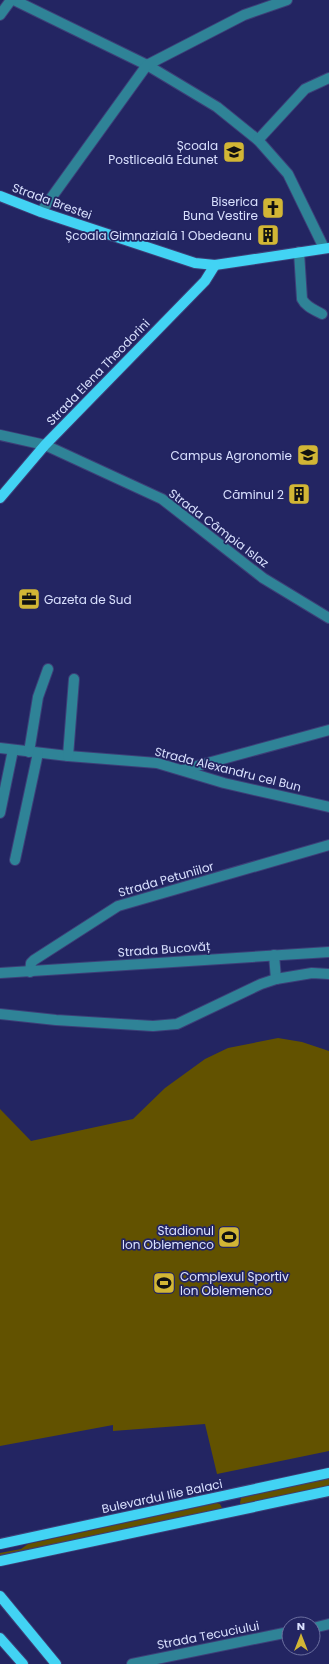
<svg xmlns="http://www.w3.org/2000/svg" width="329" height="1664" viewBox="0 0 329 1664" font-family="Poppins,sans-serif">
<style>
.green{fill:#625200}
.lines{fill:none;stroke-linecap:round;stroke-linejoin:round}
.minor-casing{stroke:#3c3f78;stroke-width:12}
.major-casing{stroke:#3c3f78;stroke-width:12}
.minor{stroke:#2f8397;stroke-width:10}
.major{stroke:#42d3f4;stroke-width:10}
.labels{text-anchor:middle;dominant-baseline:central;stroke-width:3.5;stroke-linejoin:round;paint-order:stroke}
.poi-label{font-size:12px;fill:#d9e0fe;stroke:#232562;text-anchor:end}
.street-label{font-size:12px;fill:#d9e0fe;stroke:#232562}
</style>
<rect width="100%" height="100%" fill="#232562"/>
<g class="green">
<polygon points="278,1038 302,1042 329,1051 329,1451 217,1474 205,1424 113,1431 113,1425 0,1446 0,1109 31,1141 133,1119 165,1088 205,1059 228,1048"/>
<polygon points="329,1478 329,1487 241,1506 240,1503 241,1498"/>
<polygon points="217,1503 220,1504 222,1508 220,1511 0,1558 0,1553 21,1549 28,1544"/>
</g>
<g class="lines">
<g class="minor-casing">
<g id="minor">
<polyline points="14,0 147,65 217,107 258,140 288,174 324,248"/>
<polyline points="0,15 11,0"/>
<polyline points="258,140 305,89 329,78"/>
<polyline points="41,212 147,65 244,15 287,0"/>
<path d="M299,252L302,299C306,307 315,310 322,314"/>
<polyline points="0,435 45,445 162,499 263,578 329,618"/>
<polyline points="0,748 68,756 157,763 224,783 329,807"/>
<polyline points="29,752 38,697 48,669"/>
<polyline points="68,756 74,679"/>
<polyline points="182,770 329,730"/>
<polyline points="0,813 13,750"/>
<polyline points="15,860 38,753"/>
<polyline points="274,955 276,979"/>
<polyline points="30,972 31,963 34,960 118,906 329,845"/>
<polyline points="0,973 329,952"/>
<polyline points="0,1014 56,1020 153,1026 177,1024 261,984 276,979 312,973 329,974"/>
<polyline points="313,1628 329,1624"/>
<polyline points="132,1664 289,1632"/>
</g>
</g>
<g class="major-casing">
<g id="major">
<polyline points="0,196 41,212 195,263 215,265 329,248"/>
<polyline points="0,498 45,445 205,281 215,265"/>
<polyline points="0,1544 329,1473"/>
<polyline points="0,1561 329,1491"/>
<polyline points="0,1596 56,1664"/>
<polyline points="0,1638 23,1664"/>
</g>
</g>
<use href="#minor" class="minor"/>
<use href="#major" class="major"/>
</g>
<defs>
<g id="school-square" transform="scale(1.15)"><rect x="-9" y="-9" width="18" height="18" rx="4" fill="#d2b635" stroke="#232562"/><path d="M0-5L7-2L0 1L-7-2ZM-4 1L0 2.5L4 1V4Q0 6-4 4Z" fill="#111"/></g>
<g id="church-square" transform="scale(1.15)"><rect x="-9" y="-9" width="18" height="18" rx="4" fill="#d2b635" stroke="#232562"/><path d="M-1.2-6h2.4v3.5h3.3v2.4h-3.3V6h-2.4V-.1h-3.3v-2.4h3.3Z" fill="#111"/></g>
<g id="building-square" transform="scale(1.15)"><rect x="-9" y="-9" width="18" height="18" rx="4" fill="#d2b635" stroke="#232562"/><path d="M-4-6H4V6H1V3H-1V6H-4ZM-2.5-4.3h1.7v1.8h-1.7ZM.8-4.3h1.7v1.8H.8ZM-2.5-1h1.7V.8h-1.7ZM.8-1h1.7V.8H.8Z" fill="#111"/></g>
<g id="university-square" transform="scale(1.15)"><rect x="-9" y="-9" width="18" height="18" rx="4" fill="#d2b635" stroke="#232562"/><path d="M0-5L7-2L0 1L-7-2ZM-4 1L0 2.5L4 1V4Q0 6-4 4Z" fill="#111"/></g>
<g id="office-square" transform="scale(1.15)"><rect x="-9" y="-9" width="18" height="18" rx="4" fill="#d2b635" stroke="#232562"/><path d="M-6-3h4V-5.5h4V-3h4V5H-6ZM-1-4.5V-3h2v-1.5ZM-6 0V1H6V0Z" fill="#111"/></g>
<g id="stadium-square" transform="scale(1.15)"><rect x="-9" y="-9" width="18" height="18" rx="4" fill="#d2b635" stroke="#232562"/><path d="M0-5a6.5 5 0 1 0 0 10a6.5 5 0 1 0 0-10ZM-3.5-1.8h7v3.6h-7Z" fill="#111"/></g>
</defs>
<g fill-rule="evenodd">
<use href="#school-square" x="234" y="152"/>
<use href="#church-square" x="273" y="208"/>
<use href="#building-square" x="268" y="235"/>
<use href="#university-square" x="308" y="455"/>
<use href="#building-square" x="299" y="494"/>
<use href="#office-square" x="29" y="599"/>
<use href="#stadium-square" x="229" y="1237"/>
<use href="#stadium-square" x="164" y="1283"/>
</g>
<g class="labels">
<g class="poi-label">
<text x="218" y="145">Școala<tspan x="218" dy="14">Postliceală Edunet</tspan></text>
<text x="258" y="201">Biserica<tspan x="258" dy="14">Buna Vestire</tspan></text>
<text x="252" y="235">Școala Gimnazială 1 Obedeanu</text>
<text x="292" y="455">Campus Agronomie</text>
<text x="284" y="494">Căminul 2</text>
<text x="44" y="599" text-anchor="start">Gazeta de Sud</text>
<text x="214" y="1230">Stadionul<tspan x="214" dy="14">Ion Oblemenco</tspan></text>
<text x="180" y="1276" text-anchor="start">Complexul Sportiv<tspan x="180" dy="14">Ion Oblemenco</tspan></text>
</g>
<g class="street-label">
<text transform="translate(52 201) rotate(20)">Strada Brestei</text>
<text transform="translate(98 372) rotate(-46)">Strada Elena Theodorini</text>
<text transform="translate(219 528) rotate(37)">Strada Câmpia Islaz</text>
<text transform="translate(228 769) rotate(14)">Strada Alexandru cel Bun</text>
<text transform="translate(166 879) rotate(-16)">Strada Petuniilor</text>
<text transform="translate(164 949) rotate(-4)">Strada Bucovăț</text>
<text transform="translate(162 1496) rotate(-12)">Bulevardul Ilie Balaci</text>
<text transform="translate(208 1635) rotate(-11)">Strada Tecuciului</text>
</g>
</g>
<g transform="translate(301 1636)"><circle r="19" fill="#232562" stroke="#6c70a0"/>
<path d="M0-3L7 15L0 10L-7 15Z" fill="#d2b635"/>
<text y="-6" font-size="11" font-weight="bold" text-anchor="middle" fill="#d9e0fe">N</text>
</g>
</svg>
